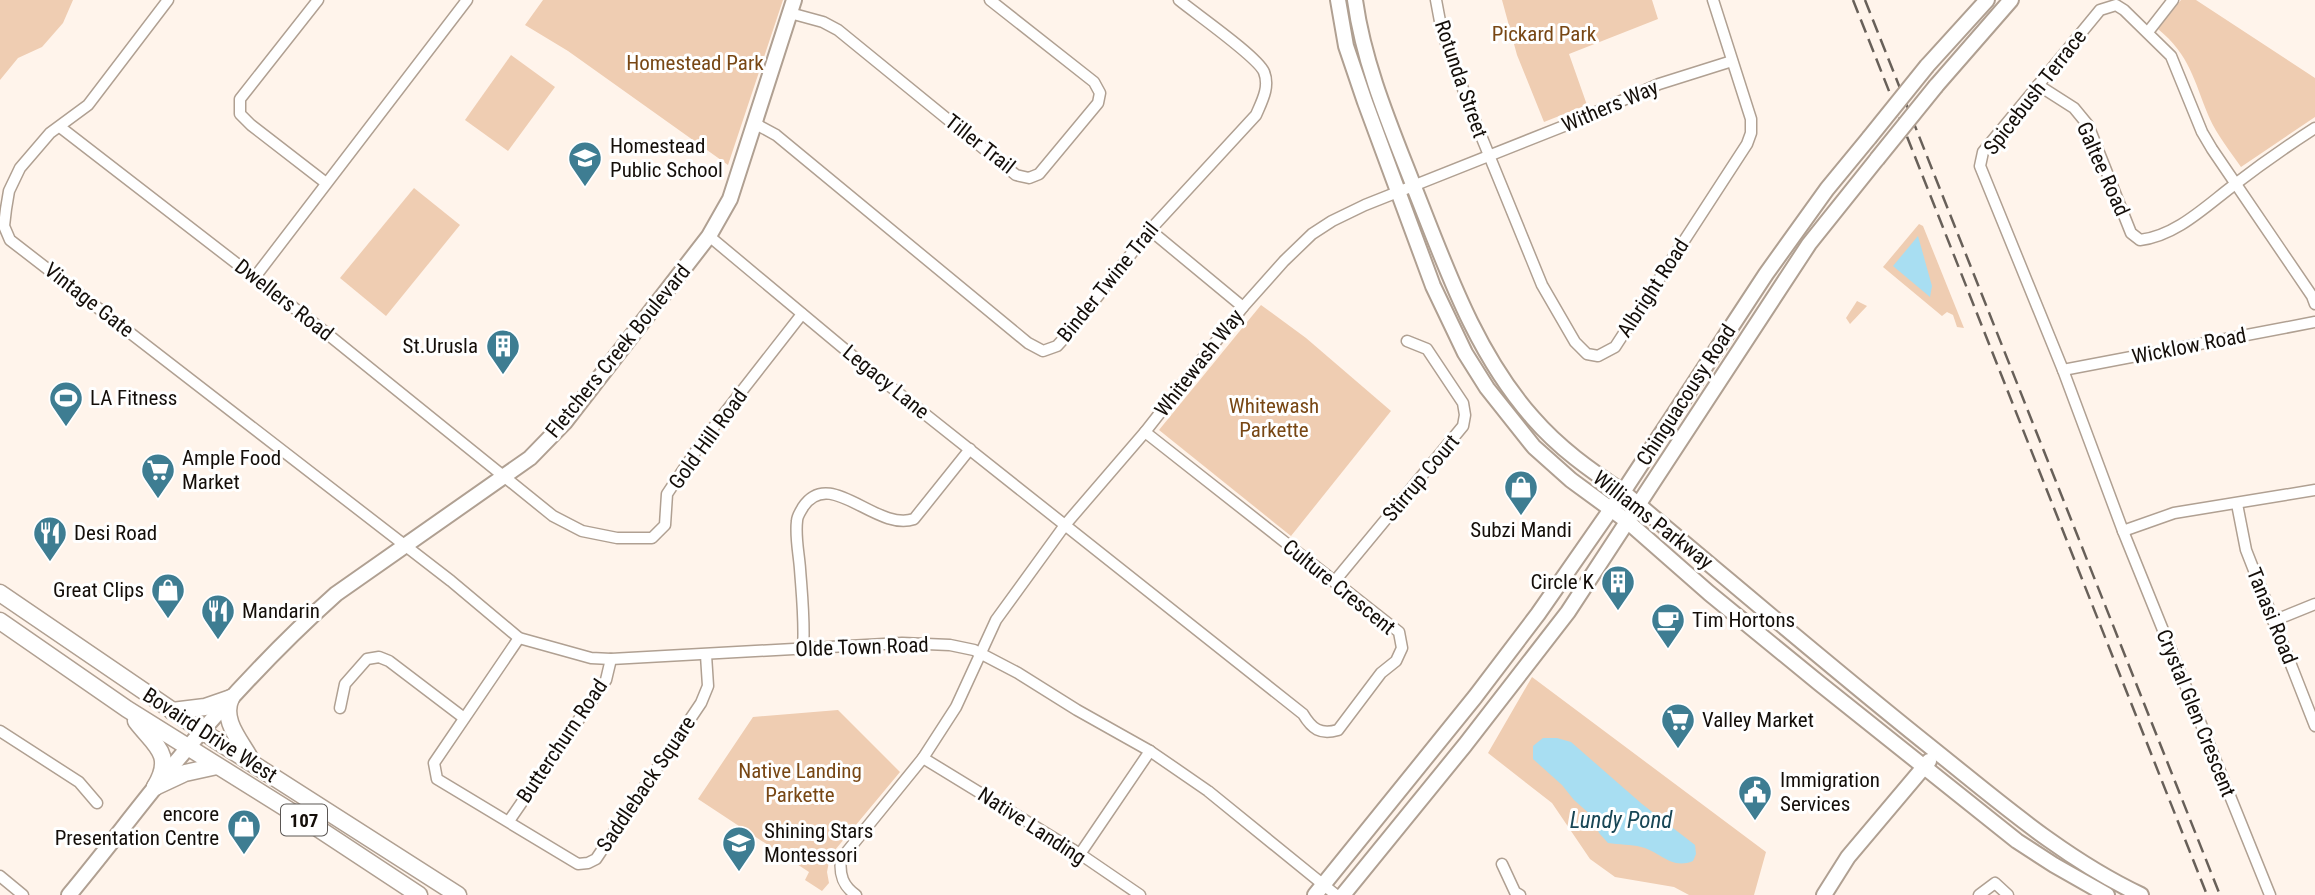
<svg xmlns="http://www.w3.org/2000/svg" width="2315" height="895" viewBox="0 0 2315 895" font-family="'Roboto Condensed',sans-serif">
<style>
.green{fill:#efcdb2}
.water{fill:#a8def2}
.lines{fill:none;stroke-linecap:round;stroke-linejoin:round}
.street-casing{stroke:#b0a092;stroke-width:13}
.secondary-casing{stroke:#b0a092;stroke-width:18}
.primary-casing{stroke:#b0a092;stroke-width:19}
.street{stroke:#fff;stroke-width:10}
.secondary{stroke:#fff;stroke-width:14}
.primary{stroke:#fff;stroke-width:16}
.rail{stroke:#686059;stroke-width:2.5;stroke-dasharray:14 7;stroke-linecap:butt}
.secondary-bridge-casing{stroke:#b0a092;stroke-width:18;stroke-linecap:butt}
.secondary-bridge{stroke:#fff;stroke-width:14}
.labels{text-anchor:middle;dominant-baseline:central;stroke-width:6;stroke-linejoin:round;paint-order:stroke}
.shield{fill:#fff;stroke:#5a5653;stroke-width:2}
.shield-label{font-size:19px;font-weight:bold;fill:#140e09}
.park-label{font-size:21px;fill:#784714;stroke:#fff}
.street-label{font-size:21px;fill:#140e09;stroke:#fff}
.poi-label{font-size:21px;fill:#140e09;stroke:#fff;text-anchor:start}
.water-label{font-size:23px;font-style:italic;fill:#194756;stroke:#fff}
</style>
<rect width="100%" height="100%" fill="#fff4eb"/>
<g class="green">
<polygon points="0,0 73,0 63,23 42,47 18,58 0,80"/>
<polygon points="543,0 783,0 728,165 568,51 525,25"/>
<polygon points="1502,0 1652,0 1658,19 1569,54 1587,105 1544,122 1517,55"/>
<path d="M2181,0H2196L2315,78V117L2241,167C2230,151 2217,135 2209,117C2194,81 2190,55 2158,29Z"/>
<polygon points="511,55 555,87 508,151 465,120"/>
<polygon points="414,188 460,225 386,316 340,278"/>
<polygon points="1919,224 1923,226 1964,328 1957,327 1953,315 1947,312 1942,316 1883,267"/>
<polygon points="1857,301 1867,306 1850,324 1846,318"/>
<polygon points="1261,305 1306,338 1391,411 1291,536 1159,430"/>
<polygon points="1532,677 1766,852 1754,895 1689,895 1674,887 1615,877 1590,859 1552,803 1488,753"/>
<polygon points="838,710 900,772 830,856 827,872 829,883 822,891 805,880 809,872 698,799 753,717"/>
</g>
<g class="water">
<polygon points="1918,236 1932,286 1930,297 1893,266"/>
<path d="M1543,738H1557L1571,742L1642,804L1695,845L1696,854L1693,861C1671,870 1661,852 1641,847C1631,844 1619,845 1608,843L1599,833L1592,816L1574,800L1562,785L1533,759V746Z"/>
</g>
<g class="lines">
<g class="street-casing">
<g id="street">
<polyline points="168,0 88,105 50,133 20,168 9,191 6,209 4,226 10,240 451,581 519,638 591,658 611,659 902,643 950,645 974,650 1018,673 1077,710 1150,751 1208,791 1336,895"/>
<polyline points="318,0 240,99 240,114 251,125 326,183"/>
<polyline points="1436,0 1442,32 1473,116 1542,285 1575,342 1587,354 1598,356 1615,347 1747,144 1751,133 1751,119 1713,0"/>
<polyline points="790,13 823,22 838,30 1016,175 1029,178 1039,174 1098,103 1100,93 1094,82 990,0"/>
<polyline points="2148,32 2173,0"/>
<path d="M2038,85L2074,108L2088,125L2131,233L2140,240C2176,236 2206,206 2234,185C2260,165 2287,146 2315,128"/>
<path d="M754,123L776,135L1028,343L1043,351L1057,346L1068,334L1150,230L1256,115C1262,101 1270,87 1264,72C1258,57 1196,14 1179,0"/>
<polyline points="60,127 320,328 553,516 582,531 617,538 652,538 665,525 667,494 683,470 702,442 802,314"/>
<polyline points="1150,230 1243,307"/>
<path d="M709,236L872,372L1303,714C1312,729 1320,735 1338,730L1381,673L1396,661L1402,648L1399,632L1145,432"/>
<polyline points="255,277 467,0"/>
<polyline points="2063,370 2315,322"/>
<polyline points="2237,504 2246,550 2315,726"/>
<polyline points="2123,531 2174,513 2315,490"/>
<polyline points="1334,582 1463,426 1465,415 1463,403 1427,349 1407,341"/>
<polyline points="2273,621 2315,604"/>
<polyline points="519,638 434,763 437,779 578,864 588,863 596,859 701,703 708,686 706,655"/>
<path d="M803,650C805,623 802,596 800,569C799,554 795,537 797,521C797,516 801,511 803,507C830,466 876,532 914,519L970,449"/>
<polyline points="340,708 345,684 367,659 379,657 389,661 464,718"/>
<polyline points="0,731 79,782 97,803"/>
<polyline points="923,758 1080,854 1140,895"/>
<polyline points="509,821 606,680 611,659"/>
<polyline points="1080,854 1150,751"/>
<polyline points="1502,864 1515,892 1520,895"/>
<polyline points="0,876 23,895"/>
<path d="M856,895C843,886 839,875 841,859L923,758L956,707L996,620L1065,525L1145,432L1243,307L1284,261L1312,234L1332,221L1365,205L1574,122L1659,84L1732,61"/>
<polyline points="1979,895 1995,883 2008,895"/>
<polyline points="2270,895 2123,531 2063,370 1980,166 1983,152 2100,10 2116,5 2124,10 2171,56 2202,132 2212,149 2312,296 2315,304"/>
</g>
</g>
<g class="secondary-casing">
<g id="secondary">
<polyline points="1338,0 1346,46 1365,102 1433,286 1465,353 1487,388 1534,447 1571,480 1627,521 1709,593 1819,683 2017,841 2054,865 2107,895"/>
<path d="M1355,0C1364,66 1392,130 1416,192C1447,270 1476,354 1533,418C1559,448 1590,470 1623,492C1728,579 1831,668 1938,753C2003,805 2065,859 2141,895"/>
<polyline points="1927,66 1987,0"/>
<polyline points="1936,86 2011,0"/>
<path d="M69,895C99,859 127,822 156,786C211,718 271,652 336,594L530,458L565,422L709,236L730,199L794,0"/>
<polyline points="1315,895 1475,697 1538,614 1623,492 1766,274 1827,189 1869,138"/>
<polyline points="1343,895 1465,745 1568,612 1809,244 1877,159"/>
<polyline points="1824,895 1848,857 1929,761"/>
</g>
</g>
<g class="primary-casing">
<g id="primary">
<polyline points="0,593 214,739 458,895"/>
<polyline points="0,621 127,709 319,829 419,895"/>
<path d="M231,698C220,721 243,743 252,762"/>
<polyline points="172,711 205,707 231,698"/>
<path d="M136,721C154,745 175,754 155,787"/>
<polyline points="155,787 185,773 217,766"/>
</g>
</g>
<use href="#street" class="street"/>
<use href="#secondary" class="secondary"/>
<use href="#primary" class="primary"/>
<g class="rail">
<polyline points="1853,0 2207,895"/>
<polyline points="1865,0 2220,895"/>
</g>
<g class="secondary-bridge-casing">
<g id="secondary-bridge">
<polyline points="1869,138 1927,66"/>
<polyline points="1877,159 1936,86"/>
</g>
</g>
<use href="#secondary-bridge" class="secondary-bridge"/>
</g>
<defs>
<g id="school-pin" transform="scale(1.75)"><path d="M0 17L-7.5 6A9.5 9.5 0 1 1 7.5 6Z" fill="#3e7d92" stroke="#fff"/><path d="M0-5L7-2L0 1L-7-2ZM-4 1L0 2.5L4 1V4Q0 6-4 4Z" fill="#fff"/></g>
<g id="building-pin" transform="scale(1.75)"><path d="M0 17L-7.5 6A9.5 9.5 0 1 1 7.5 6Z" fill="#3e7d92" stroke="#fff"/><path d="M-4-6H4V6H1V3H-1V6H-4ZM-2.5-4.3h1.7v1.8h-1.7ZM.8-4.3h1.7v1.8H.8ZM-2.5-1h1.7V.8h-1.7ZM.8-1h1.7V.8H.8Z" fill="#fff"/></g>
<g id="stadium-pin" transform="scale(1.75)"><path d="M0 17L-7.5 6A9.5 9.5 0 1 1 7.5 6Z" fill="#3e7d92" stroke="#fff"/><path d="M0-5a6.5 5 0 1 0 0 10a6.5 5 0 1 0 0-10ZM-3.5-1.8h7v3.6h-7Z" fill="#fff"/></g>
<g id="supermarket-pin" transform="scale(1.75)"><path d="M0 17L-7.5 6A9.5 9.5 0 1 1 7.5 6Z" fill="#3e7d92" stroke="#fff"/><path d="M-6-5.5h2.5l.6 2H6L4.5 2H-2.5L-4.4-4H-6ZM-1.5 3.2a1.3 1.3 0 1 0 .1 0ZM3 3.2a1.3 1.3 0 1 0 .1 0Z" fill="#fff"/></g>
<g id="shop-pin" transform="scale(1.75)"><path d="M0 17L-7.5 6A9.5 9.5 0 1 1 7.5 6Z" fill="#3e7d92" stroke="#fff"/><path d="M-5-2.5h2.3a2.7 3.5 0 0 1 5.4 0H5L5.5 6h-11ZM-1.5-2.5h3a1.5 2.3 0 0 0-3 0Z" fill="#fff"/></g>
<g id="restaurant-pin" transform="scale(1.75)"><path d="M0 17L-7.5 6A9.5 9.5 0 1 1 7.5 6Z" fill="#3e7d92" stroke="#fff"/><path d="M-5-6h1v4h1v-4h1v4h1v-4h1v5L-1.5 .5V6h-2V.5L-5-1ZM5-6V6H3V1.5H1.5Q1.5-4 5-6Z" fill="#fff"/></g>
<g id="cafe-pin" transform="scale(1.75)"><path d="M0 17L-7.5 6A9.5 9.5 0 1 1 7.5 6Z" fill="#3e7d92" stroke="#fff"/><path d="M-5.5-4.5H6V0H3Q3 3.5 0 3.5H-2.5Q-5.5 3.5-5.5 0ZM3-3.2v2h1.7v-2ZM-6 4.5H4V6H-6Z" fill="#fff"/></g>
<g id="civic-pin" transform="scale(1.75)"><path d="M0 17L-7.5 6A9.5 9.5 0 1 1 7.5 6Z" fill="#3e7d92" stroke="#fff"/><path d="M-.6-6.5H3V-4.5H.6V-3L4-1V1h2V6H-6V1h2V-1L-.6-3ZM-1.2 2.5V6h2.4V2.5Z" fill="#fff"/></g>
</defs>
<g fill-rule="evenodd">
<use href="#school-pin" x="585" y="158"/>
<use href="#building-pin" x="503" y="346"/>
<use href="#stadium-pin" x="66" y="398"/>
<use href="#supermarket-pin" x="158" y="470"/>
<use href="#shop-pin" x="1521" y="487"/>
<use href="#restaurant-pin" x="50" y="533"/>
<use href="#building-pin" x="1618" y="582"/>
<use href="#shop-pin" x="168" y="590"/>
<use href="#restaurant-pin" x="218" y="611"/>
<use href="#cafe-pin" x="1668" y="620"/>
<use href="#supermarket-pin" x="1678" y="720"/>
<use href="#civic-pin" x="1755" y="792"/>
<use href="#shop-pin" x="244" y="826"/>
<use href="#school-pin" x="739" y="843"/>
</g>
<g class="labels">
<rect class="shield" x="281" y="804.5" width="46" height="31" rx="5"/>
<g class="shield-label">
<text x="304" y="820">107</text>
</g>
<g class="park-label">
<text x="1544" y="34">Pickard Park</text>
<text x="695" y="63">Homestead Park</text>
<text x="1274" y="406">Whitewash<tspan x="1274" dy="24">Parkette</tspan></text>
<text x="800" y="771">Native Landing<tspan x="800" dy="24">Parkette</tspan></text>
</g>
<g class="street-label">
<text transform="translate(1461 79) rotate(71)">Rotunda Street</text>
<text transform="translate(2035 92) rotate(-52)">Spicebush Terrace</text>
<text transform="translate(1610 106) rotate(-23)">Withers Way</text>
<text transform="translate(980 144) rotate(38)">Tiller Trail</text>
<text transform="translate(2103 169) rotate(66)">Galtee Road</text>
<text transform="translate(1108 282) rotate(-51)">Binder Twine Trail</text>
<text transform="translate(1653 288) rotate(-57)">Albright Road</text>
<text transform="translate(89 300) rotate(38)">Vintage Gate</text>
<text transform="translate(284 300) rotate(38)">Dwellers Road</text>
<text transform="translate(2189 346) rotate(-11)">Wicklow Road</text>
<text transform="translate(618 351) rotate(-51)">Fletchers Creek Boulevard</text>
<text transform="translate(1199 363) rotate(-52)">Whitewash Way</text>
<text transform="translate(886 382) rotate(39)">Legacy Lane</text>
<text transform="translate(1686 395) rotate(-57)">Chinguacousy Road</text>
<text transform="translate(708 439) rotate(-54)">Gold Hill Road</text>
<text transform="translate(1421 478) rotate(-50)">Stirrup Court</text>
<text transform="translate(1653 520) rotate(38)">Williams Parkway</text>
<text transform="translate(1339 587) rotate(39)">Culture Crescent</text>
<text transform="translate(2272 616) rotate(68)">Tanasi Road</text>
<text transform="translate(862 647) rotate(-2)">Olde Town Road</text>
<text transform="translate(2196 713) rotate(68)">Crystal Glen Crescent</text>
<text transform="translate(210 735) rotate(33)">Bovaird Drive West</text>
<text transform="translate(562 741) rotate(-56)">Butterchurn Road</text>
<text transform="translate(646 784) rotate(-56)">Saddleback Square</text>
<text transform="translate(1032 826) rotate(33)">Native Landing</text>
</g>
<g class="poi-label">
<text x="610" y="146">Homestead<tspan x="610" dy="24">Public School</tspan></text>
<text x="478" y="346" text-anchor="end">St.Urusla</text>
<text x="90" y="398">LA Fitness</text>
<text x="182" y="458">Ample Food<tspan x="182" dy="24">Market</tspan></text>
<text x="1521" y="530" text-anchor="middle">Subzi Mandi</text>
<text x="74" y="533">Desi Road</text>
<text x="1594" y="582" text-anchor="end">Circle K</text>
<text x="144" y="590" text-anchor="end">Great Clips</text>
<text x="242" y="611">Mandarin</text>
<text x="1692" y="620">Tim Hortons</text>
<text x="1702" y="720">Valley Market</text>
<text x="1780" y="780">Immigration<tspan x="1780" dy="24">Services</tspan></text>
<text x="219" y="814" text-anchor="end">encore<tspan x="219" dy="24">Presentation Centre</tspan></text>
<text x="764" y="831">Shining Stars<tspan x="764" dy="24">Montessori</tspan></text>
</g>
<g class="water-label">
<text x="1621" y="820">Lundy Pond</text>
</g>
</g>
</svg>
